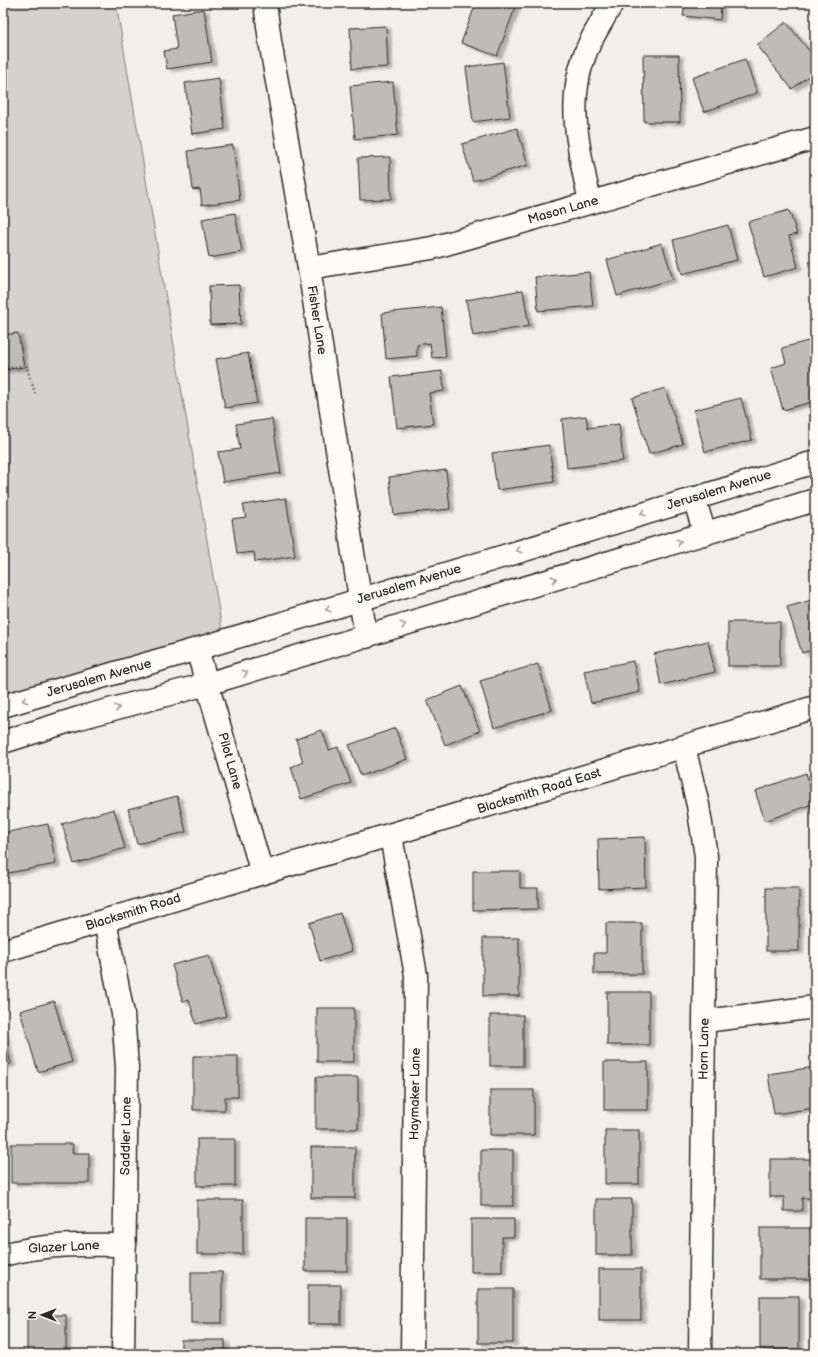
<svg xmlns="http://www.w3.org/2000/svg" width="818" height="1357" viewBox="0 0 818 1357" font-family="'Balsamiq Sans',sans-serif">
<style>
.green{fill:#d3d2cf;stroke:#7f7e7d}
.building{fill:#bdbcb8;stroke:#2b2b2b;filter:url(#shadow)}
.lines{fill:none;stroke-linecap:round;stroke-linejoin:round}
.street-casing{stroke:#2b2b2b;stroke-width:25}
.secondary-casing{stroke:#2b2b2b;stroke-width:25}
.path{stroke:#2b2b2b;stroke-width:2.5;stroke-dasharray:1 3;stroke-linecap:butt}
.street{stroke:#fdfcf7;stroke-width:22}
.secondary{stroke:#fdfcf7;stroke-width:22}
.oneway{stroke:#9e9e9b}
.labels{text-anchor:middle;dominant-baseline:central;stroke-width:3;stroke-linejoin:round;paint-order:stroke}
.street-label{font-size:13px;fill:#2b2b2b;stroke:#fdfcf7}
</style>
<defs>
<filter id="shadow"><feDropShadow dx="4.5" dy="2.5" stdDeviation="1" flood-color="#0004"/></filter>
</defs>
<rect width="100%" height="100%" fill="#f0efeb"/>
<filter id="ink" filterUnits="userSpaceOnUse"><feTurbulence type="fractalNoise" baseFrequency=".025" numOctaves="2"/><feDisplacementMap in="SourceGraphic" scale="8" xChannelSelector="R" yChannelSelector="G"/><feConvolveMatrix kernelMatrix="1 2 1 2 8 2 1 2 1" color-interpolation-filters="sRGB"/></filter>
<g filter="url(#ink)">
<polygon class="green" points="3,3 116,3 225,647 3,713"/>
<g class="building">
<polygon points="476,3 509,3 516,6 497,56 461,43"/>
<polygon points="685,3 721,3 720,20 683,16"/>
<polygon points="204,9 212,62 167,69 164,51 177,49 172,14"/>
<polygon points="786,22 815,58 815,71 792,89 757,45"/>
<polygon points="386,26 388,67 352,69 350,28"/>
<polygon points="643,55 679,55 680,122 644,122"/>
<polygon points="745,59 757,93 704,112 692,78"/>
<polygon points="503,62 510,117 473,122 466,67"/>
<polygon points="219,78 225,129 192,134 185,83"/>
<polygon points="393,82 398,135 355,139 350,86"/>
<polygon points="517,128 528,165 473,181 462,144"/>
<polygon points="233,145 240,200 202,205 200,189 193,190 188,151"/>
<polygon points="390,157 391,199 360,200 358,158"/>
<polygon points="789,210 797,234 789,236 798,267 764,277 748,222"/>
<polygon points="235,213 242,252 209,258 202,219"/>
<polygon points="728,225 737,260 682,274 673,240"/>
<polygon points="662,243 673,279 617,296 607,260"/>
<polygon points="589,272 593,306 538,311 535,277"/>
<polygon points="239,285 241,324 210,325 209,286"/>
<polygon points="523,290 529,326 473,336 466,300"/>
<polygon points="441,307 446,357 432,358 430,343 417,345 417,356 386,359 382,313"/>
<polygon points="18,333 24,367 3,370 3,335"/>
<polygon points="815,339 815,401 783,410 771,368 786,363 782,348"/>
<polygon points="248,353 257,403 225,408 216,359"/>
<polygon points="442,371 444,391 429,393 433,424 397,428 391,377"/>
<polygon points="665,388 683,444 649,454 632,398"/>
<polygon points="741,398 752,440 705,452 694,410"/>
<polygon points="586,416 588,428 619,424 623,461 567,468 562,419"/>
<polygon points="272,419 281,473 223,482 218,452 240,449 236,424"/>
<polygon points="549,445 554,482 497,490 492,453"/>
<polygon points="446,470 450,509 394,515 389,477"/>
<polygon points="286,498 295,556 255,562 254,552 237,554 232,519 246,517 243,505"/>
<polygon points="815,599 815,649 802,653 787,607"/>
<rect x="728" y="622" width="52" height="44"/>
<polygon points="708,641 715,672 661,685 654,654"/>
<polygon points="633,661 640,692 591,703 584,671"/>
<polygon points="538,664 552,710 494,728 480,681"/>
<polygon points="462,686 480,731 445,745 427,700"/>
<polygon points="395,728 407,759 361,776 349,745"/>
<polygon points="322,730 329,750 338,747 351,783 301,799 291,767 303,762 296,739"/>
<polygon points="806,773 815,803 765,821 755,791"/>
<polygon points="177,796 186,832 137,844 128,809"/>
<polygon points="114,809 125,848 74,864 62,824"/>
<polygon points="48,824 56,864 3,874 3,833"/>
<polygon points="645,837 646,887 599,889 598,839"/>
<polygon points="473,871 520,871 520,888 538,888 538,909 473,910"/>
<rect x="766" y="888" width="33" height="63"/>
<polygon points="340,913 352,951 320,961 309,923"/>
<polygon points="606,923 642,923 642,974 594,974 594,953 606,953"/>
<rect x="483" y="938" width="36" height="58"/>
<polygon points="209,955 226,1016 196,1024 189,1000 183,1002 172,965"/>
<rect x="607" y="992" width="42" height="53"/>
<polygon points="54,1001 72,1062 38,1072 20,1011"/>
<rect x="317" y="1008" width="37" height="54"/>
<rect x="490" y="1015" width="33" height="51"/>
<polygon points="3,1029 11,1064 3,1066"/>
<polygon points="193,1056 238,1056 238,1097 225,1097 225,1110 193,1110"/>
<rect x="604" y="1062" width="44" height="48"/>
<polygon points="815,1067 815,1108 774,1114 768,1074"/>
<rect x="316" y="1077" width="42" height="52"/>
<rect x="490" y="1090" width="44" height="45"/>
<rect x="605" y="1130" width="34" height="54"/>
<rect x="197" y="1139" width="38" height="47"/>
<polygon points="11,1144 73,1144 72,1153 89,1153 89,1183 11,1183"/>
<rect x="311" y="1147" width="44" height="51"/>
<rect x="481" y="1150" width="32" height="56"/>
<polygon points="770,1159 815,1159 815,1198 802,1198 802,1211 784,1211 784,1197 770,1197"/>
<rect x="596" y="1199" width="36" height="56"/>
<rect x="197" y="1200" width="46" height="54"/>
<rect x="305" y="1218" width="42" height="53"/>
<polygon points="471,1219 514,1219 514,1237 502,1237 502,1272 471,1272"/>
<rect x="760" y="1228" width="55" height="51"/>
<rect x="599" y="1269" width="42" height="51"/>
<rect x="191" y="1272" width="31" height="51"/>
<rect x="308" y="1285" width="33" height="39"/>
<rect x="478" y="1289" width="35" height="54"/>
<rect x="760" y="1296" width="39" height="53"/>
<rect x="27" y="1315" width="39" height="39"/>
<rect x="181" y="1340" width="44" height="14"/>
</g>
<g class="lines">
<g class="street-casing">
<g id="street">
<polyline points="265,3 270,41 309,268 366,637"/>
<path d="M590,202C580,154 566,105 584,57C590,38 603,21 612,3"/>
<polyline points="309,268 432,248 815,138"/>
<polyline points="197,649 262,873"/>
<polyline points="684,747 698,805 706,856 700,1354"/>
<polyline points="391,836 416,975 412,1354"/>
<polyline points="105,921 123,1014 127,1067 123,1354"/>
<polyline points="3,951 815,707"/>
<polyline points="705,1021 815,1007"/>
<path d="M3,1255C43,1244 84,1244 125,1245"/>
</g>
</g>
<g class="secondary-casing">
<g id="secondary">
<polyline points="694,498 705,534"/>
<polyline points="3,706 197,649 815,462"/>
<polyline points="3,742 79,718 207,684 815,500"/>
</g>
</g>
<polyline class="path" points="3,369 26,365 36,396"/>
<use href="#street" class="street"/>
<use href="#secondary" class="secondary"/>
</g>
<defs><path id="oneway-chevron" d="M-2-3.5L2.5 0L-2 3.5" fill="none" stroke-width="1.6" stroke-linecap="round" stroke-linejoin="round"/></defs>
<g class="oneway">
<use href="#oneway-chevron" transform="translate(643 513) rotate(163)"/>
<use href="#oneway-chevron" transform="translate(679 542) rotate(-17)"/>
<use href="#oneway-chevron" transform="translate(519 550) rotate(163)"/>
<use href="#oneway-chevron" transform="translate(554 579) rotate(-17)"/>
<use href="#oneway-chevron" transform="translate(328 609) rotate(163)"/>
<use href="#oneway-chevron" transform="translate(403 625) rotate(-17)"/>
<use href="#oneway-chevron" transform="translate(245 673) rotate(-17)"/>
<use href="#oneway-chevron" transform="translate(25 700) rotate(164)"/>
<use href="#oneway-chevron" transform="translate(117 708) rotate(-15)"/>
</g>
</g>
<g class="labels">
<g class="street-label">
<text transform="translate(563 210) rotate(-16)">Mason Lane</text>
<text transform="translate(317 320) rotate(81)">Fisher Lane</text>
<text transform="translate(719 490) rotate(-17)">Jerusalem Avenue</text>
<text transform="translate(409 584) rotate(-17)">Jerusalem Avenue</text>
<text transform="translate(99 678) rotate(-16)">Jerusalem Avenue</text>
<text transform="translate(230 761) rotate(74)">Pilot Lane</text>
<text transform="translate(539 791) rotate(-17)">Blacksmith Road East</text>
<text transform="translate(133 912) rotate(-17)">Blacksmith Road</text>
<text transform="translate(704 1049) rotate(-89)">Horn Lane</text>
<text transform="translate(415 1094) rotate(-89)">Haymaker Lane</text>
<text transform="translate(126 1136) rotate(-89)">Saddler Lane</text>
<text transform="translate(64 1247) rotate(-3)">Glazer Lane</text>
</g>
</g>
<rect width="818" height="1357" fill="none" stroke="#fdfcf7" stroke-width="16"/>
<rect x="8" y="8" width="802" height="1341" fill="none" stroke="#2b2b2b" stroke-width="1.5" filter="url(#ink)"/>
<g transform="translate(42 1315) rotate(270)" stroke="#fdfcf7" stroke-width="3" paint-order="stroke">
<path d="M0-3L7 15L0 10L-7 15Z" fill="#2b2b2b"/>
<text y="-6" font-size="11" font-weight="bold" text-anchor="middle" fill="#2b2b2b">N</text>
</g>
</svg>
